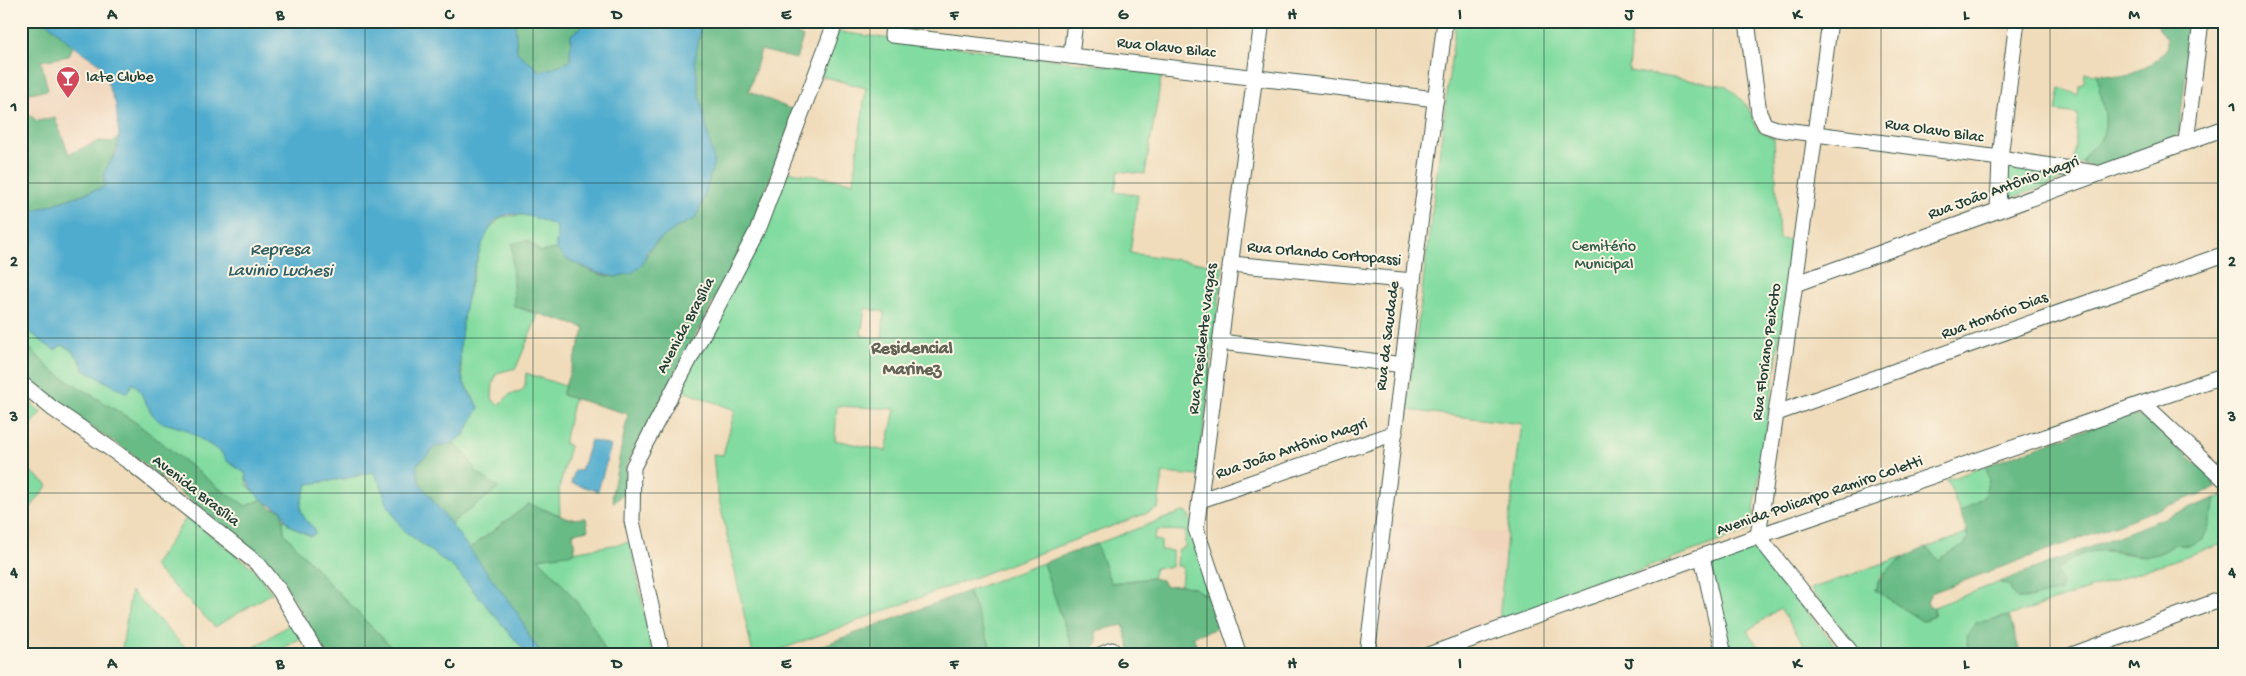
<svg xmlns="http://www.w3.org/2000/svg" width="2246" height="676" viewBox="0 0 2246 676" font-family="'Gochi Hand',sans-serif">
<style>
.built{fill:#f0d5bc}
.green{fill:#82dba0;stroke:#508c6a;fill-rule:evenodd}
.forest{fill:#69bb86;stroke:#447c5d}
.water{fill:#50acce;stroke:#387481}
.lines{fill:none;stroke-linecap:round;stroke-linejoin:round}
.minor-casing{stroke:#3e5548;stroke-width:17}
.minor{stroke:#fff;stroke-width:15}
.grid{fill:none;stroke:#1f3d34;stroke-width:1;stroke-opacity:0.55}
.labels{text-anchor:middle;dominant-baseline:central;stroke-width:4;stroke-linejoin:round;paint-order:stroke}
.street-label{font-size:16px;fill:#1f3d34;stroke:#fcf5e5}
.poi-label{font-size:16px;fill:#1f3d34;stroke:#fcf5e5;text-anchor:start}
.park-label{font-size:16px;fill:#335d4a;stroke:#fcf5e5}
.water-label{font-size:18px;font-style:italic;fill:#2e5e62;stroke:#fcf5e5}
.neighbourhood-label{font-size:18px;font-weight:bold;fill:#626257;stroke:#fcf5e5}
.neatline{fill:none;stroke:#1f3d34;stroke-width:2}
.grid-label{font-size:16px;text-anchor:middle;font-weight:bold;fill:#1f3d34}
</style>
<rect width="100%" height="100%" fill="#fcf5e5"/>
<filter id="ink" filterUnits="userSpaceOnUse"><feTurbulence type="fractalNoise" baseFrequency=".02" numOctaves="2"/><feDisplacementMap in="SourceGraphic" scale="10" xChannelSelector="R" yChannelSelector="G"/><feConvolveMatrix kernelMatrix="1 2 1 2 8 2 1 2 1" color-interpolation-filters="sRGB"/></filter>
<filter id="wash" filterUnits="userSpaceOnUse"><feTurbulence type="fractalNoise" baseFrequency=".0096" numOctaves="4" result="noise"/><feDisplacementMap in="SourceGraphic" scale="20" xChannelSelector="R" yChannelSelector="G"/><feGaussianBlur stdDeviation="1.12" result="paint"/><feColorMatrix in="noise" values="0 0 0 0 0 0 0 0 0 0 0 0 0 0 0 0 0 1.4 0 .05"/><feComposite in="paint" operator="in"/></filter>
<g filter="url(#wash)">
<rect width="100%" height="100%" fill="#f0dcbb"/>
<g class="built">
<polygon points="73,46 100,64 116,105 119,137 113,142 99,141 69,155 55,119 37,122 24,110 21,94 48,90 41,61 69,56"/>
<polygon points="1393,521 1507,533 1499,621 1404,655 1380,655 1377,649"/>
</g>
<g class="green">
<path d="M1456,21H1633L1629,71L1727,86C1734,93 1744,101 1749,110C1759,127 1752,130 1774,138L1779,239L1794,240L1752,525L1748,531L1499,621L1507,533L1522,424L1407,410Z"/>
<path d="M838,32L1162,73L1145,174L1118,171L1115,192L1138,195L1130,253L1223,266L1198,476L1163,473L1158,509L766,655H753L716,485L713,454L723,455L735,410L678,389L784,171L853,182L866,88L821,76ZM865,308L884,312L882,339L861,335ZM837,406L895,409L886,451L835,440Z"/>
<path d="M2085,73L2097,74C2098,94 2113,121 2100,140C2092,152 2087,146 2082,164L2073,163L2078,114L2056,111L2060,88L2078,95L2079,86L2084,82Z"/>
<polygon points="2011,164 2071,175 2069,178 2008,199 2004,192 2005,168"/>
<polygon points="522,215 539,218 557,227 556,249 540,252 535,245 512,259 514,306 538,315 516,368 497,373 493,383 492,399 499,405 510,394 521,392 525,386 526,373 565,386 562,395 574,398 564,443 570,446 559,489 560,515 529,504 469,549 450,524 498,488 476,472 467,456 453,443 464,435 479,407 463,381 460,354 461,322 483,237 501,217"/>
<path d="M21,328C35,333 42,344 55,349L62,345C74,350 80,359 84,370L127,392L132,383L138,388L152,414L169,424L185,429L221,452L227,461L245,473L247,485L263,499L246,507L220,489L135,422L51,370L21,339Z"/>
<polygon points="21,394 41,412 21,439"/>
<polygon points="21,464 48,485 21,520"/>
<polygon points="1986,466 1989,479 1984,497 1960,512 1947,480"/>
<path d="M373,472L381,485L387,504L403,530L455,569L528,655H399L326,580L284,533L283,518L289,525L311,536L315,533L314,528C296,513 299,504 308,484L343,479Z"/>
<path d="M2222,496H2225V543L2009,616L1976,623L1968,648L1981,655H1863L1810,589L1904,556L1880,577L1875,590L1922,621L1934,616V607L2000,582L2010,586L2012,593L2025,599L2044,593L2060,592L2056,570C2069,561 2081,551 2097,551C2127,550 2148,566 2175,544L2188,546L2209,526L2216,498Z"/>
<polygon points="1182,512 1188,513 1209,582 1205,595 1194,588 1181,585 1183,567 1177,566 1178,550 1185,547 1185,531 1157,530 1154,540 1161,541 1161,550 1172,551 1172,567 1155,568 1152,578 1110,583 1096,544"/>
<polygon points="187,517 253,568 272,593 215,627 153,566"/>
<path d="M1968,533C1965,555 1953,548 1939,560L1926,548Z"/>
<path d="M630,542L653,655H607C591,616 567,588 538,558Z"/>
<polygon points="1746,548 1757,552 1843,655 1811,655 1780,608 1747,631 1764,655 1729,655 1712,570 1715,560"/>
<polygon points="1043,563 1075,655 994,655 968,591"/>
<polygon points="131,591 192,655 121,655"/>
<polygon points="292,623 301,638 272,655 242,655"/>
<polygon points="824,645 827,655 798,655"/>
</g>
<g class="forest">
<polygon points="21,21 45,21 73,46 69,56 41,61 48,90 21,94"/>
<polygon points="515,21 589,21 571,35 570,61 541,72 516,52"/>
<path d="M702,21H793L789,30L803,37L796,59L761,50L749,91L795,111L752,228L627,464L625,495L620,496L614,503L612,494L628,414L562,395L585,328L514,306L512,244L527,240L540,252L556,249C566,259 601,280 616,276C625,274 634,268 642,265C651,241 672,229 695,219L699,92L695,60Z"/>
<path d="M2157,21H2192L2179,131L2175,140L2099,167L2082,164C2087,146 2092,152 2100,140C2113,121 2098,94 2097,74L2126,77L2157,60L2167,49V38L2159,29Z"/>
<path d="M21,104L24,110L37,121L55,118L69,154L99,141L113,142L119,137C116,158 104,164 104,187L21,215Z"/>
<polygon points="21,339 51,370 135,422 220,489 246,506 263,499 271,508 282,510 284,533 326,580 399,655 327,655 284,583 264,559 132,454 58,405 25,376 21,373"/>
<path d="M2128,414L2144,417L2215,480L2216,488L1931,593L1927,601L1929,607H1934V616L1922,621L1875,590C1884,568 1904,556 1926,548L1939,560C1963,539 1977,556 1960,512L1984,497L1989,479L1986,466Z"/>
<polygon points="453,443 467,456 476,472 499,488 450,524 419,483 416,465 436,447"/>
<path d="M2216,498L2209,526L2203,539L2188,546L2175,544C2145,568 2126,546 2095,551C2079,553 2068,561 2057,570L2062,582L2060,592C2046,593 2032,599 2018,599L2012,593L2010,586L2000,582Z"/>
<path d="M529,504L569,519L586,518L588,530L573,533L575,553L538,558C567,588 591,616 607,655H543L530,638L519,615L469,549Z"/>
<polygon points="1096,544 1111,583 1152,578 1162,580 1165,586 1181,585 1194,588 1204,595 1209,582 1224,626 1193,636 1200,655 1132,655 1123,625 1095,631 1097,642 1092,648 1075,655 1043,563"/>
<polygon points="968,591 994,655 827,655 824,645"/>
<polygon points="2009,616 2021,655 1981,655 1968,648 1967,635 1976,623"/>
</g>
<g class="water">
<path d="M45,21H515L517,52L541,72L570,61L571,35L589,21H702L695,60L699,92L714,161L704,199L695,219L679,226L655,243L647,252L642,265L632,273L615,277L598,273L566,259L556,249L557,227C543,220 514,208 499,218C474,235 452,352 463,381C466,390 474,399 479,407L464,435L453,443L436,447L416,465L420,483L519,615L530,638L543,655H528L455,569L403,530L387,504L381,485L373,472L343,479L308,484C299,504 296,513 314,528L315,534L311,536C298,530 284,526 282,510C265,504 249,492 245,473L227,461L221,452L185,429L160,422L152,414L138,388L133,383L127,393L84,370L80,360L70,349L62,345L55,350C42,344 35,333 21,328V215L104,187V172L117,151L119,137L116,105L100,64L73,46Z"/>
<polygon points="591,440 611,446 598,491 571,483 575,470 581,471"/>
</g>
</g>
<g filter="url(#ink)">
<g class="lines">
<g class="minor-casing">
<g id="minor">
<polyline points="894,21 892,35 1436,99"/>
<polyline points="1747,21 1759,113 1765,125 1777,129 2000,158 2096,173"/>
<polyline points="1830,21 1795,284 1758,536 1853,655"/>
<polyline points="1071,56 1075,21"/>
<polyline points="2186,142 2201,21"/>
<polyline points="1998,210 2000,158 2017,21"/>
<polyline points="1231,264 1413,281"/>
<polyline points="1795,284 2225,128"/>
<polyline points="1221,342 1403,365"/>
<polyline points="21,383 52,408 131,463 259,565 279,590 318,655"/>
<polyline points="2144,404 2225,480"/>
<polyline points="1777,413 2225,254"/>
<polyline points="1201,500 1395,433"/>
<polyline points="1702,557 1724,655"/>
<polyline points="662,655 632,521 633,467 757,231 836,21"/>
<polyline points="1100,655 1112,650"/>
<polyline points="1239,655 1196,529 1262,21"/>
<polyline points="1367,655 1445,21"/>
<polyline points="1428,655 1758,536 2225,375"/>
<polyline points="2072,655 2225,598"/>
</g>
</g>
<use href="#minor" class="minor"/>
</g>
</g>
<path class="grid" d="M196,21V655M365,21V655M533,21V655M702,21V655M870,21V655M1039,21V655M1207,21V655M1376,21V655M1544,21V655M1713,21V655M1881,21V655M2050,21V655M21,183H2225M21,338H2225M21,493H2225"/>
<defs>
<g id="bar-pin" transform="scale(1.25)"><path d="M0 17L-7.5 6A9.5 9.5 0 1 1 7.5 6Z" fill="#d1495b" stroke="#fcf5e5"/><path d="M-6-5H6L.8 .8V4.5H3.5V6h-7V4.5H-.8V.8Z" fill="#fff"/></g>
</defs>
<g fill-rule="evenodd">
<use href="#bar-pin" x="68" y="78"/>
</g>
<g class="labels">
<g class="street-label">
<text transform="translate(1166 49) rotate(6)">Rua Olavo Bilac</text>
<text transform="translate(1934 132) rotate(8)">Rua Olavo Bilac</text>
<text transform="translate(2004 189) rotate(-20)">Rua João Antônio Magri</text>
<text transform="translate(1324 255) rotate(5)">Rua Orlando Cortopassi</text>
<text transform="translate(1995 317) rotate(-20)">Rua Honório Dias</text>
<text transform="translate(687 326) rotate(-62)">Avenida Brasília</text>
<text transform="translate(1389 336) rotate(-83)">Rua da Saudade</text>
<text transform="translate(1204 339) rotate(-83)">Rua Presidente Vargas</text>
<text transform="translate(1768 352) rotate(-82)">Rua Floriano Peixoto</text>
<text transform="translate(1292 450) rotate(-19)">Rua João Antônio Magri</text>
<text transform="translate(195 492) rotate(38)">Avenida Brasília</text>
<text transform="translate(1820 497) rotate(-19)">Avenida Policarpo Ramiro Coletti</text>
</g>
<g class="poi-label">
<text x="86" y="78">Iate Clube</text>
</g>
<g class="park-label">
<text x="1604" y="247">Cemitério<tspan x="1604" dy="18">Municipal</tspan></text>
</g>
<g class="water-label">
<text x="280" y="250">Represa<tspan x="280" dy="21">Lavinio Luchesi</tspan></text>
</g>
<g class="neighbourhood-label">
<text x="912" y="349">Residencial<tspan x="912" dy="21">Marinez</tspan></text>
</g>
</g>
<rect width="2246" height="676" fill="none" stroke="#fcf5e5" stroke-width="55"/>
<rect x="28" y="28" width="2190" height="620" class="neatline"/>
<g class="grid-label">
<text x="112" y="19">A</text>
<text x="280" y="19">B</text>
<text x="449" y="19">C</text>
<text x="617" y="19">D</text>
<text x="786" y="19">E</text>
<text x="954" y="19">F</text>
<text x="1123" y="19">G</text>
<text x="1292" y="19">H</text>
<text x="1460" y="19">I</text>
<text x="1629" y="19">J</text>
<text x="1797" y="19">K</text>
<text x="1966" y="19">L</text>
<text x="2134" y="19">M</text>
<text x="14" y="111">1</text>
<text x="2232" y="111">1</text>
<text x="14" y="266">2</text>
<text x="2232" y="266">2</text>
<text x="14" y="421">3</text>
<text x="2232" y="421">3</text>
<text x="14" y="577">4</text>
<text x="2232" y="577">4</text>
<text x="112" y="668">A</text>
<text x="280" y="668">B</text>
<text x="449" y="668">C</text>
<text x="617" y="668">D</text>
<text x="786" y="668">E</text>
<text x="954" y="668">F</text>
<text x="1123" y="668">G</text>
<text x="1292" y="668">H</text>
<text x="1460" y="668">I</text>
<text x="1629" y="668">J</text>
<text x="1797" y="668">K</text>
<text x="1966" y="668">L</text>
<text x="2134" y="668">M</text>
</g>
</svg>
